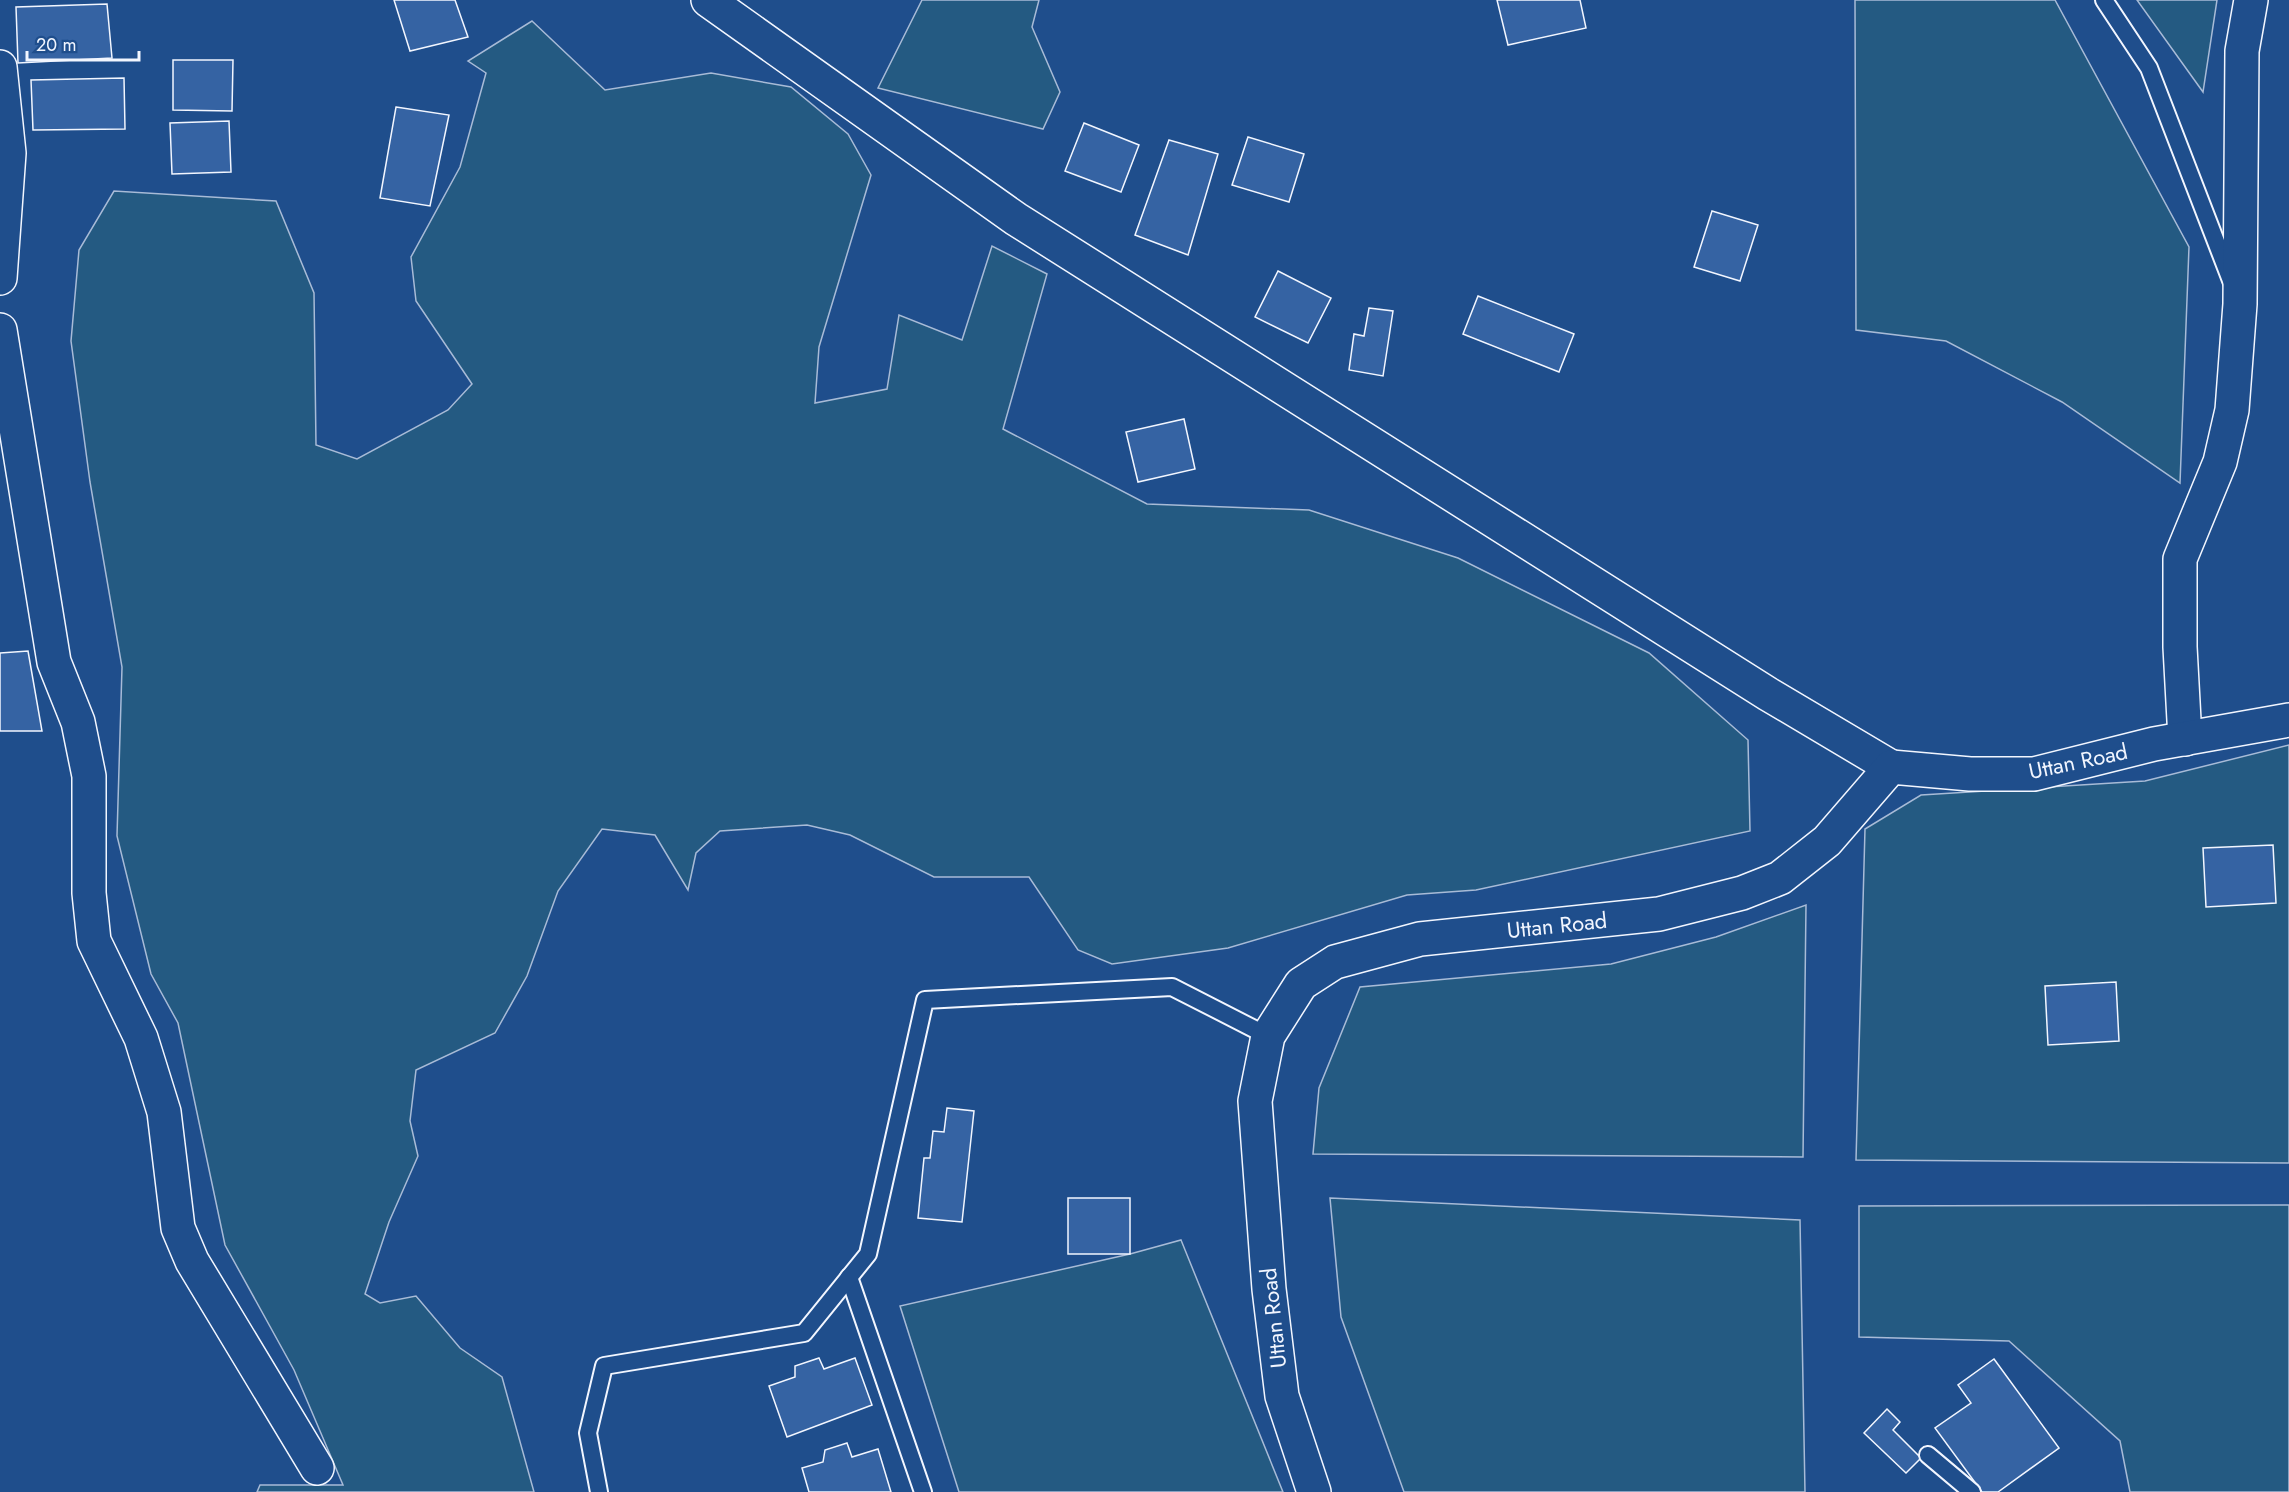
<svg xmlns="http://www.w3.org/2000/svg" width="2289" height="1492" viewBox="0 0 2289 1492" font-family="Jost,sans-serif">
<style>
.green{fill:#245a82;stroke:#a8bbd7;stroke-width:1.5}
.building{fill:#3563a3;stroke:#f2f6ff;stroke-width:1.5}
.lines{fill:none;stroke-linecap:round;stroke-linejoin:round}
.service-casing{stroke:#f2f6ff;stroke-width:20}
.minor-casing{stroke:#f2f6ff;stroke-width:36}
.tertiary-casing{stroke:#f2f6ff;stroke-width:36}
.secondary-casing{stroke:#f2f6ff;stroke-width:36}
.service{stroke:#1f4e8c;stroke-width:16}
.minor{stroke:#1f4e8c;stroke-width:33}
.tertiary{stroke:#1f4e8c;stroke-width:33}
.secondary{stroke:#1f4e8c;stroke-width:33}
.labels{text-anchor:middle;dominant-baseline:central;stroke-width:4.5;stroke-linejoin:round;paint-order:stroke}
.street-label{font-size:22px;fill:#f2f6ff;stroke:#1f4e8c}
</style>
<rect width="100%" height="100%" fill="#1f4e8c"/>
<g class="green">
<polygon points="922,0 1039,0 1032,27 1060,92 1043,129 878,88"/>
<polygon points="1855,0 2055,0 2189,247 2180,483 2062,402 1946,341 1856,330"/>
<polygon points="2137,0 2217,0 2203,92"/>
<polygon points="532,21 605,90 711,73 791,87 848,134 871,175 819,347 815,403 887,389 899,315 962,340 992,246 1047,274 1003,429 1147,504 1309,510 1458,558 1649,653 1748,740 1750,831 1476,890 1407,895 1228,948 1112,964 1078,950 1029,877 934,877 850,835 807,825 720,831 696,853 688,890 655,835 602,829 558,891 527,976 495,1033 416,1070 410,1121 418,1156 389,1222 365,1294 380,1303 416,1296 460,1348 502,1377 534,1492 257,1492 260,1485 343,1485 294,1370 225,1245 178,1023 151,974 117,836 122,667 90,482 71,341 79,250 114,191 276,201 314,293 316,445 357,459 448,410 472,384 416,301 411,257 460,167 486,73 468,61"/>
<polygon points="2289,745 2289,1163 1856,1160 1865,829 1921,795 2145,781"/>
<polygon points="1806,905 1803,1157 1313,1154 1319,1088 1360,987 1611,964 1716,937"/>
<polygon points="1330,1198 1800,1220 1805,1492 1404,1492 1341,1317"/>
<polygon points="2289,1205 2289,1492 2130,1492 2120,1441 2009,1341 1859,1337 1859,1206"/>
<polygon points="1181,1240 1283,1492 959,1492 900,1306 1130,1254"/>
</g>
<g class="building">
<polygon points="394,0 455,0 468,37 410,51"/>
<polygon points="1497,0 1580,0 1586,28 1508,45"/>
<polygon points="107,4 112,58 18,63 16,7"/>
<polygon points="173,60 233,60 232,111 173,110"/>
<polygon points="124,78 125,129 33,130 31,80"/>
<polygon points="396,107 449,115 430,206 380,198"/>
<polygon points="229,121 231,172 172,174 170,123"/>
<polygon points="1084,123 1139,145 1121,192 1065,171"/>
<polygon points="1248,137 1304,154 1289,202 1232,185"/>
<polygon points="1169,140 1218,154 1188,255 1135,235"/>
<polygon points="1712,211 1758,225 1740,281 1694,267"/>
<polygon points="1278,271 1331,298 1308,343 1255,317"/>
<polygon points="1478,296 1574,334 1559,372 1463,334"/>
<polygon points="1369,308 1393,311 1383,376 1349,370 1354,334 1364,336"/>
<polygon points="1184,419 1195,469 1138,482 1126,432"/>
<polygon points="28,651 42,731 0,731 0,653"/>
<polygon points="2273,845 2276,903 2206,907 2203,848"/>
<polygon points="2116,982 2119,1041 2048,1045 2045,986"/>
<polygon points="947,1108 974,1111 962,1222 918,1218 924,1158 930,1158 933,1131 944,1132"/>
<rect x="1068" y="1198" width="62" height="56"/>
<polygon points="819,1358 824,1369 855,1358 872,1405 787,1437 769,1386 795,1377 795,1366"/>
<polygon points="1994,1359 2059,1448 1998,1492 1982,1492 1935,1428 1971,1403 1958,1385"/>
<polygon points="1887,1409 1900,1422 1893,1430 1921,1458 1906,1473 1864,1433"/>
<polygon points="847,1443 852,1457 878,1449 891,1492 809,1492 802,1468 823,1462 825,1450"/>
</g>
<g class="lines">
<g class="service-casing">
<g id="service">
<polyline points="2104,0 2149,68 2232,283"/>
<polyline points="849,1277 923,1492"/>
<polyline points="1928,1455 1972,1492"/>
<polyline points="599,1492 588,1433 604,1366 804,1333 868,1254 925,1000 1172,987 1268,1036"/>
</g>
</g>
<g class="minor-casing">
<g id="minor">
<polyline points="0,67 9,153 0,278"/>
<polyline points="0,330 54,662 78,722 89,776 89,893 94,941 141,1038 164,1112 178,1228 192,1261 317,1468"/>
<polyline points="2185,739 2180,647 2180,559 2220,462 2232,410 2240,304 2242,51 2251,0"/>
</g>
</g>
<g class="tertiary-casing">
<polyline id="tertiary" points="708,0 1016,219 1768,694 1891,767"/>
</g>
<g class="secondary-casing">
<polyline id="secondary" points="1314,1492 1282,1396 1269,1289 1255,1101 1268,1036 1301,984 1335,962 1420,939 1659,914 1742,893 1780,878 1827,841 1891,767 1970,774 2034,774 2154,744 2289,720"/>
</g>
<use href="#service" class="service"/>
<use href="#minor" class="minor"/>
<use href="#tertiary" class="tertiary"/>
<use href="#secondary" class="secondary"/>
</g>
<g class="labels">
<g class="street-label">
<text transform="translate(2078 761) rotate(-12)">Uttan Road</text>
<text transform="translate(1557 925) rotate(-6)">Uttan Road</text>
<text transform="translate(1273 1318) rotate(-96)">Uttan Road</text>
</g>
</g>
<path d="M27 51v9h112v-9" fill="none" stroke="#f2f6ff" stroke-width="3"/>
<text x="36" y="51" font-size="18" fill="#f2f6ff" stroke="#1f4e8c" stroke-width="4.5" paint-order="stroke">20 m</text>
</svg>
